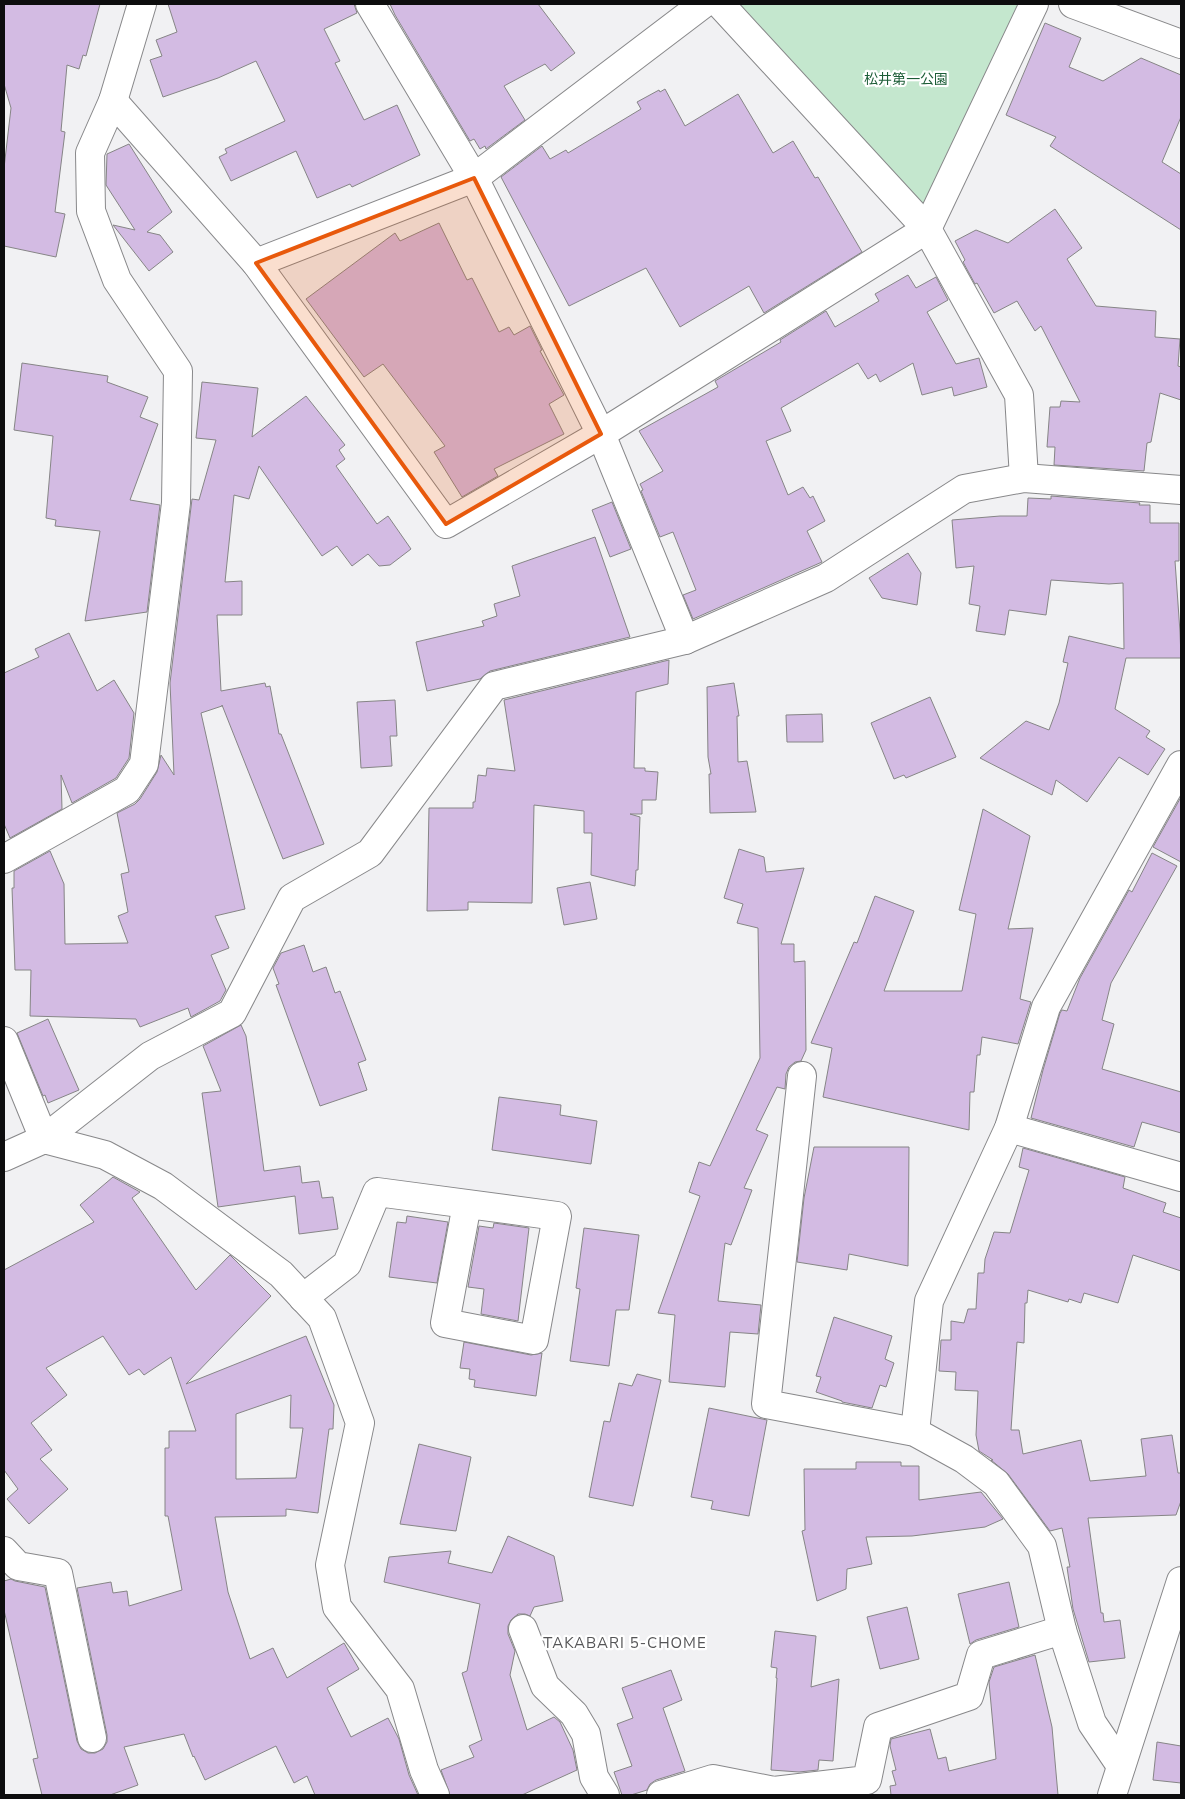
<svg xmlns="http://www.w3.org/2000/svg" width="1185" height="1799" viewBox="0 0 1185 1799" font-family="'Nunito Sans','Noto Sans JP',sans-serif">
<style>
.green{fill:#c4e7ce}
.building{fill:#d3bbe3;stroke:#868586;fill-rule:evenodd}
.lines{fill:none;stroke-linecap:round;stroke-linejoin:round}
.minor-casing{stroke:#88888a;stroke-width:30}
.minor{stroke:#fff;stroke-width:28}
.marked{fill:#e8590c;fill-opacity:0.2;stroke:#e8590c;stroke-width:4;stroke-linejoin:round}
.labels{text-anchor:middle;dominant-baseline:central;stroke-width:4.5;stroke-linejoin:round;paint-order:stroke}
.park-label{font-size:14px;fill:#1c5d37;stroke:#fff}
.neighbourhood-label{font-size:15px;letter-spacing:1px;fill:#555557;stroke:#fff}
</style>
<rect width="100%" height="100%" fill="#f1f1f3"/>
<polygon class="green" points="738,4 1025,4 925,212"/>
<g class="building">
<polygon points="4,4 100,4 86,56 83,55 79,69 67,65 61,131 65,132 55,212 65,214 56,257 4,246 4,168 11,108 4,84"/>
<polygon points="168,4 354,4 357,13 324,29 340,61 335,63 364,120 397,105 420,155 352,187 350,184 317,198 296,151 231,181 219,157 227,153 225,149 285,121 256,61 218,78 163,97 150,60 162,56 156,40 177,32"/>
<polygon points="390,4 538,4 575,53 551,71 545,64 504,86 525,120 486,149 485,146 480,149 474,139 470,141 395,15"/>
<polygon points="1045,23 1081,38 1069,67 1103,81 1141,58 1181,75 1181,117 1162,162 1181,174 1181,230 1050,146 1056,137 1006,115"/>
<polygon points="665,89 685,126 738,94 773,153 793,141 815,178 818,177 862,252 764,313 749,286 680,327 646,268 569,306 501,177 542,146 550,159 566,150 568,153 641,109 637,102 659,90 660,92"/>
<polygon points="129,144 172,212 147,232 160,235 173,252 149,271 113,225 135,230 106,185 107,154"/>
<polygon points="1055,209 1082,248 1067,259 1096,306 1156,311 1155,337 1180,339 1178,366 1181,367 1181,400 1160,393 1151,442 1147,443 1144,471 1054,465 1055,447 1047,447 1050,407 1060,407 1061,401 1080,402 1041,326 1035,331 1017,301 994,313 977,283 975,284 963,262 965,260 955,241 976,230 1008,243"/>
<polygon points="439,223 467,280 472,278 499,332 509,327 514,335 530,326 542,350 540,351 564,395 549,404 564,434 494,469 498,476 462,497 434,452 445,446 383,364 364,377 306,299 395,233 400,241"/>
<polygon points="908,275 916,288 936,277 948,300 927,312 956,364 979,358 987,387 954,396 952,387 922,395 913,363 880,382 876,374 868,379 858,363 781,408 791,431 766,441 788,495 803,487 810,498 813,496 825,521 807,531 822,562 693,619 683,595 696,590 673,532 660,537 641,491 643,490 640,484 663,471 639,431 718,387 715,381 781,342 780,340 826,311 835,327 879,301 875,294"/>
<polygon points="22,363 108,376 107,382 148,397 140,417 158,424 130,500 160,505 147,612 85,621 100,531 55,526 56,520 46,518 53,436 14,430"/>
<polygon points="202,382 258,388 252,437 306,396 345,445 339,450 345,459 336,466 377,524 388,516 411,549 390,565 379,566 368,554 352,566 337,546 322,556 259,466 249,499 234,495 225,582 242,581 242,615 217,615 221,691 265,683 266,687 270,686 279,734 281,734 324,844 283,859 222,705 222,706 201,713 245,909 215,916 229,948 211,955 226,990 220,1001 191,1017 188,1008 140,1027 136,1019 30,1016 31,970 15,970 12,888 14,888 14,871 50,851 64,884 65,944 128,943 118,916 128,912 121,874 129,872 117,813 135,804 140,799 157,772 161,755 174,775 170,683 192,499 199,500 216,440 196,438"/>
<polygon points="1051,496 1140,503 1139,505 1150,505 1150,523 1179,523 1179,561 1175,561 1180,632 1181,658 1126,658 1115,709 1150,731 1146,737 1165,749 1148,775 1119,757 1087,802 1056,780 1052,795 980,758 1026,721 1049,730 1059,703 1068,663 1063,662 1069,636 1124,649 1123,583 1109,584 1051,580 1046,615 1009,610 1005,635 976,631 980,606 969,604 974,566 956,568 952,520 1000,516 1027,516 1028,498 1051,499"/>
<polygon points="612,502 631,549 610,557 592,510"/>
<polygon points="595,537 630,637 490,671 480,679 427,691 416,642 484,626 482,621 497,616 494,604 520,596 512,566"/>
<polygon points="908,553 921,573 917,605 882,598 869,578"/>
<polygon points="69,633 97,691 114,680 134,713 129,758 116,778 72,803 61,775 62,809 10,838 4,824 4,673 39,657 35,649"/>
<polygon points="669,660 668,684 636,692 634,768 645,768 645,771 658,772 656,800 642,800 642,814 630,814 640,817 638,870 636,870 635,886 591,875 592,833 584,833 584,811 534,805 532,903 468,902 468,910 427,911 429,808 473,808 473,802 475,802 478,775 486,776 487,768 515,771 504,700"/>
<polygon points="734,683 739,716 737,716 738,762 747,761 756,812 710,813 709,774 711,774 708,757 707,687"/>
<polygon points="930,697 956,757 906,778 904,775 894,779 871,723"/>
<polygon points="395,700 397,736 390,736 392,766 361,768 357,702"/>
<polygon points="822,714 823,742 787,742 786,715"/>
<polygon points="1181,797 1181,862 1153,847"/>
<polygon points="983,809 1030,836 1008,929 1033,928 1020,999 1031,1002 1018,1044 982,1037 980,1055 977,1055 974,1092 970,1092 969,1130 823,1097 832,1048 811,1043 854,942 857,943 875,896 914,911 884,991 962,991 976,914 959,910"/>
<polygon points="739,849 764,857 766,872 804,868 781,944 794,944 794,962 805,961 806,1050 801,1061 795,1062 789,1067 786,1074 785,1089 777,1087 756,1130 768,1135 744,1188 752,1190 731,1245 725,1243 718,1301 761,1305 758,1334 730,1332 725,1387 669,1382 675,1315 658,1313 700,1196 689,1192 699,1162 710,1166 760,1058 758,928 737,923 743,904 724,898"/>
<polygon points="1152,853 1177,866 1111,983 1102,1020 1114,1024 1102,1069 1181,1092 1181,1133 1142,1122 1134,1147 1031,1118 1043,1070 1060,1013 1062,1010 1067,1011 1080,978 1129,890 1132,892"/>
<polygon points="590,882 597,919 564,925 557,888"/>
<polygon points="304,945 313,972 326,967 335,993 340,991 366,1060 358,1063 367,1090 320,1106 276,985 279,984 273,968 281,953"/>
<polygon points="48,1019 79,1090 48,1103 45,1095 43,1096 17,1033"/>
<polygon points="241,1025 246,1036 264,1171 300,1166 302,1183 319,1181 322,1198 333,1197 338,1229 299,1234 295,1196 218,1207 202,1093 221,1091 203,1046"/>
<polygon points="499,1097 561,1105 560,1115 597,1121 591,1164 492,1150"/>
<polygon points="814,1147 909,1147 908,1266 849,1254 847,1270 797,1262 804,1198"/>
<polygon points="1023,1148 1125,1177 1123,1188 1166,1203 1163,1212 1181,1218 1181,1271 1133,1255 1118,1303 1084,1293 1081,1303 1069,1299 1068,1302 1028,1290 1027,1303 1025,1303 1024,1343 1017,1342 1011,1430 1019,1430 1023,1454 1081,1440 1090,1481 1146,1476 1141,1439 1172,1435 1178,1473 1181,1473 1181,1501 1176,1515 1088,1518 1101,1613 1103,1613 1104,1622 1120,1620 1125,1658 1089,1662 1073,1609 1067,1567 1070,1567 1062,1528 1050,1531 1008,1474 991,1460 993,1460 979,1451 976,1435 978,1391 955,1390 956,1372 939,1371 941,1340 951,1340 951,1321 964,1323 968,1309 976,1309 978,1273 984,1273 985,1259 994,1232 1010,1233 1029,1170 1019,1167"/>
<path d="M113,1177L140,1192L132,1198L196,1290L230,1255L271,1296L186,1384L306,1336L334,1405L333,1429H329L318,1513L286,1509V1516L215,1517L228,1592L250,1659L273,1648L287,1678L344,1643L359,1669L327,1688L351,1737L388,1718L399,1739L409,1775L418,1795H315L307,1776L294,1783L276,1746L205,1780L194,1756L193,1757L184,1734L124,1747L138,1785L110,1795H42L33,1759L38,1758L4,1610V1581L11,1579L15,1581L45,1587L77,1741L81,1749L88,1753H95L103,1749L107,1742V1735L77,1588L111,1582L113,1593L127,1591L129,1606L182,1590L168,1516H165V1448H169V1431H196L171,1357L144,1375L139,1369L129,1375L103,1336L46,1368L67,1395L31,1423L52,1450L40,1459L68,1489L29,1524L7,1499L18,1489L4,1470V1270L94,1222L80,1205ZM291,1395L290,1428H303L296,1478L236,1479V1414Z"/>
<polygon points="407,1216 448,1222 437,1283 389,1277 397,1222 406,1223"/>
<polygon points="494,1223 529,1228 518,1321 481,1314 484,1289 468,1287 479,1226 493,1228"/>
<polygon points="584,1228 639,1235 629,1310 616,1310 609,1366 570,1361 580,1289 576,1288"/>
<polygon points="834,1317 892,1336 885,1359 894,1363 886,1387 880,1385 872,1408 842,1402 842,1401 816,1392 821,1377 816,1376"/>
<polygon points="464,1342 531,1355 542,1353 536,1396 474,1387 475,1380 469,1379 470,1369 460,1368"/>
<polygon points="637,1374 661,1380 633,1506 589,1497 604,1421 610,1422 619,1383 632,1386"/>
<polygon points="709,1408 767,1420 749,1516 711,1509 713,1501 691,1497"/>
<polygon points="419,1444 471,1457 456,1531 400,1524"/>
<polygon points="856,1462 901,1462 901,1466 919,1466 919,1500 981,1492 1003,1519 985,1527 912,1536 866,1537 872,1564 847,1569 846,1589 817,1601 802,1531 805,1530 804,1469 856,1469"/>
<polygon points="508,1536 554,1556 563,1601 534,1607 530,1616 525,1614 518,1614 511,1620 508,1626 508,1634 515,1651 510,1675 527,1730 554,1717 560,1722 573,1750 577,1770 522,1795 450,1795 441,1770 474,1757 469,1746 482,1740 462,1673 467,1671 480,1604 384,1582 389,1557 451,1551 448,1563 492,1573"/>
<polygon points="1009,1582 1019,1627 976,1640 970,1644 958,1594"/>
<polygon points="907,1607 919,1659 880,1669 867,1617"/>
<polygon points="775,1631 816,1636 811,1687 839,1679 833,1761 819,1760 818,1770 799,1772 771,1770 777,1678 776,1678 777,1668 771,1667"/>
<polygon points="1035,1655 1052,1727 1058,1795 891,1795 890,1786 896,1785 892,1771 896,1770 890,1746 891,1739 930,1729 938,1759 946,1757 949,1771 996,1759 989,1682 994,1667"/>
<polygon points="671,1670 682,1700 663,1708 685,1771 656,1780 650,1784 647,1790 631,1795 622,1795 614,1772 632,1766 617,1724 633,1718 622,1688"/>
<polygon points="1157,1742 1181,1746 1181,1783 1153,1780"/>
</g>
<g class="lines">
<g class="minor-casing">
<g id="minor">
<polyline points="370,4 474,178 601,434 685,640"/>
<polyline points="720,4 927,229 1019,395 1024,478"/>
<polyline points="1073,4 1181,44"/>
<polyline points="113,101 256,263 446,524 601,434 927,229 1034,4"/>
<polyline points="256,263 474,178 703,4"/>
<polyline points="4,859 127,790 144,764 176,503 178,371 117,280 91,211 90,153 113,101 142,4"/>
<polyline points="4,1041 44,1139 150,1056 232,1013 292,898 370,853 494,686 685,640 826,578 964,489 1024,478 1181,490"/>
<polyline points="802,1076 766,1404 915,1432 964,1459 996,1483 1042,1546 1062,1630 1092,1723 1121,1766"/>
<polyline points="1009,1128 1181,1177"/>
<polyline points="4,1157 44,1139 105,1155 163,1186 281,1274 322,1318 360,1423 330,1565 337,1607 400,1689 424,1770 435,1795"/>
<polyline points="303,1298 347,1264 377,1192 557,1216 534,1340 445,1323 467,1204"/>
<polyline points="915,1432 929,1301 1009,1128 1046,1007 1181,765"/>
<polyline points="4,1551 18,1566 58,1573 92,1738"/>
<polyline points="523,1629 545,1686 574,1714 586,1734 594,1777 605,1795"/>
<polyline points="661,1795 713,1779 774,1791 867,1780 878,1727 969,1696 981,1655 1062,1630"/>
<polyline points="1112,1795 1181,1581"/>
</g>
</g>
<use href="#minor" class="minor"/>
</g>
<path class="marked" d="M474,178L601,434L446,524L256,263Z"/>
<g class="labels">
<g class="park-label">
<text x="906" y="79">松井第一公園</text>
</g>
<g class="neighbourhood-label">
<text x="625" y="1643">TAKABARI 5-CHOME</text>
</g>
</g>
<rect width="1185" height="1799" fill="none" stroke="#0d0d0e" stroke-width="10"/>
</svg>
